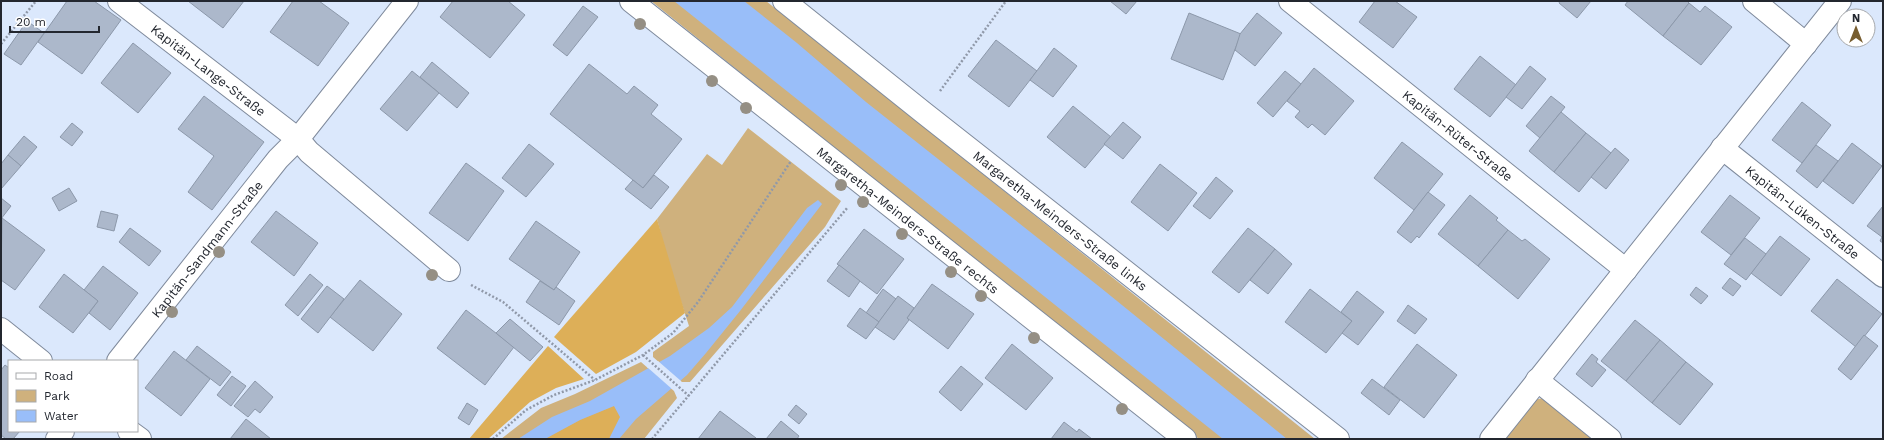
<svg xmlns="http://www.w3.org/2000/svg" width="1884" height="440" viewBox="0 0 1884 440" font-family="'Work Sans',sans-serif">
<style>
.green{fill:#cfb17d}
.forest{fill:#ddaf58}
.water{fill:#99bef9}
.pier{fill:#dbe8fc}
.building{fill:#acb8cb;stroke:#8c98aa}
.lines{fill:none;stroke-linecap:round;stroke-linejoin:round}
.street-casing{stroke:#7f8a9c;stroke-width:24}
.path{stroke:#9099a9;stroke-width:2.5;stroke-dasharray:2 2;stroke-linecap:butt}
.street{stroke:#fff;stroke-width:22}
.tree{fill:#958f84}
.labels{text-anchor:middle;dominant-baseline:central;stroke-width:3;stroke-linejoin:round;paint-order:stroke}
.street-label{font-size:13px;fill:#23272f;stroke:#fff}
</style>
<rect width="100%" height="100%" fill="#dbe8fc"/>
<g class="green">
<polygon points="651,1 766,1 1315,439 1199,439"/>
<polygon points="748,128 841,201 825,227 690,382 682,382 653,357 653,352 689,326 668,262 657,219 707,154 722,165"/>
<polygon points="641,362 674,391 677,398 644,439 501,439 541,408 575,394"/>
<polygon points="1543,398 1599,439 1502,439 1534,400"/>
</g>
<g class="forest">
<polygon points="657,219 685,313 636,352 596,374 554,337"/>
<polygon points="548,346 584,379 556,388 530,402 488,439 469,439"/>
<polygon points="614,406 620,417 609,439 545,439 580,420"/>
</g>
<g class="water">
<polygon points="674,1 744,1 797,43 866,102 1101,288 1287,439 1223,439"/>
<polygon points="818,200 822,204 740,311 706,353 687,375 636,419 619,439 609,439 620,417 614,406 580,420 545,439 518,439 552,417 590,401 670,356 709,328 732,307 807,208"/>
</g>
<polygon class="pier" points="658,361 681,381 672,389 647,367"/>
<g class="building">
<polygon points="67,1 94,1 121,20 82,74 38,42"/>
<polygon points="188,1 244,1 223,28"/>
<polygon points="293,1 319,1 349,23 318,66 270,32"/>
<polygon points="453,1 508,1 525,15 490,58 440,17"/>
<polygon points="1110,1 1137,1 1126,14"/>
<polygon points="1375,1 1395,1 1417,17 1393,48 1359,22"/>
<polygon points="1560,1 1591,1 1577,18 1559,3"/>
<polygon points="1628,1 1687,1 1689,3 1663,36 1625,5"/>
<polygon points="1689,3 1700,12 1705,6 1732,27 1701,65 1663,36"/>
<polygon points="583,6 598,17 567,56 553,45"/>
<polygon points="1189,13 1241,34 1223,80 1171,59"/>
<polygon points="1257,13 1282,33 1255,66 1235,50 1240,34"/>
<polygon points="27,21 44,33 21,65 4,54"/>
<polygon points="996,40 1037,71 1009,107 968,76"/>
<polygon points="133,43 171,73 138,113 101,83"/>
<polygon points="1054,48 1077,66 1053,97 1030,80"/>
<polygon points="1480,56 1516,85 1490,117 1454,89"/>
<polygon points="432,62 469,93 457,108 420,77"/>
<polygon points="589,64 627,94 634,86 658,105 651,114 682,139 643,188 550,114"/>
<polygon points="1530,66 1546,79 1522,109 1506,97"/>
<polygon points="1314,68 1354,101 1325,135 1312,124 1308,128 1295,117 1300,111 1287,101"/>
<polygon points="412,71 439,93 407,131 380,109"/>
<polygon points="1285,71 1301,84 1273,117 1257,103"/>
<polygon points="204,96 264,142 212,210 188,192 214,156 178,129"/>
<polygon points="1551,96 1565,107 1540,138 1526,126"/>
<polygon points="1802,102 1831,125 1802,163 1772,140"/>
<polygon points="1073,106 1111,137 1085,168 1047,137"/>
<polygon points="1561,112 1586,133 1554,172 1529,151"/>
<polygon points="1123,122 1141,137 1123,159 1104,144"/>
<polygon points="72,123 83,132 72,146 60,137"/>
<polygon points="1586,133 1611,153 1579,192 1554,172"/>
<polygon points="24,136 37,147 21,166 8,155"/>
<polygon points="1402,142 1443,174 1414,210 1374,178"/>
<polygon points="1852,143 1882,166 1853,204 1823,181"/>
<polygon points="529,144 554,164 526,197 502,178"/>
<polygon points="1816,145 1838,161 1817,188 1796,171"/>
<polygon points="1615,148 1629,160 1606,189 1591,177"/>
<polygon points="8,155 21,166 1,189 1,164"/>
<polygon points="466,163 504,191 468,241 429,213"/>
<polygon points="1160,164 1197,193 1168,231 1131,202"/>
<polygon points="654,175 669,187 651,209 625,189 633,180 643,188"/>
<polygon points="1216,177 1233,191 1210,219 1193,206"/>
<polygon points="69,188 77,201 59,211 52,198"/>
<polygon points="1428,192 1445,205 1419,238 1417,236 1411,243 1397,232"/>
<polygon points="1470,195 1498,218 1496,220 1508,230 1478,266 1438,234"/>
<polygon points="1730,195 1760,218 1731,255 1701,232"/>
<polygon points="1,198 11,206 1,219"/>
<polygon points="1883,206 1883,243 1880,241 1882,237 1867,226"/>
<polygon points="101,211 118,215 114,231 97,227"/>
<polygon points="276,211 318,243 294,276 251,242"/>
<polygon points="2,218 45,250 15,290 1,280"/>
<polygon points="536,221 580,252 554,290 509,259"/>
<polygon points="130,228 161,251 149,266 119,242"/>
<polygon points="1248,228 1275,249 1239,293 1212,272"/>
<polygon points="864,229 904,259 877,294 837,264"/>
<polygon points="1508,230 1522,241 1525,239 1550,259 1518,299 1478,266"/>
<polygon points="1780,236 1810,259 1781,296 1751,273"/>
<polygon points="1745,238 1766,254 1746,280 1724,264"/>
<polygon points="1275,249 1292,264 1268,294 1250,280"/>
<polygon points="839,265 860,281 849,297 827,281"/>
<polygon points="103,266 138,293 110,330 89,313 98,301 84,290"/>
<polygon points="64,274 98,301 73,333 39,307"/>
<polygon points="310,274 323,285 298,316 285,305"/>
<polygon points="1730,278 1741,286 1733,296 1722,288"/>
<polygon points="1837,279 1882,314 1856,347 1811,311"/>
<polygon points="360,280 402,314 373,351 330,317"/>
<polygon points="540,281 554,290 556,287 575,301 559,325 526,302"/>
<polygon points="932,284 974,314 948,349 907,318"/>
<polygon points="327,286 344,299 318,333 301,319"/>
<polygon points="1696,287 1708,296 1701,304 1690,295"/>
<polygon points="883,289 896,299 879,322 866,313"/>
<polygon points="1310,289 1352,321 1326,353 1285,322"/>
<polygon points="1357,291 1384,312 1358,345 1342,333 1352,321 1341,312"/>
<polygon points="898,296 914,308 907,318 909,320 894,340 875,327"/>
<polygon points="1408,305 1427,319 1415,334 1397,321"/>
<polygon points="860,308 879,322 866,339 847,326"/>
<polygon points="466,310 514,347 485,385 437,348"/>
<polygon points="510,319 543,347 530,361 496,333"/>
<polygon points="1635,320 1660,340 1626,381 1601,361"/>
<polygon points="1864,335 1878,346 1851,380 1838,369"/>
<polygon points="1660,340 1686,362 1652,403 1626,381"/>
<polygon points="1012,344 1053,378 1026,410 985,378"/>
<polygon points="1417,344 1457,375 1424,418 1384,387"/>
<polygon points="197,346 231,372 220,386 186,360"/>
<polygon points="174,351 210,379 181,416 145,388"/>
<polygon points="1592,354 1598,359 1596,362 1606,370 1592,387 1576,374"/>
<polygon points="1686,362 1713,384 1680,425 1652,403"/>
<polygon points="5,365 9,368 9,431 20,431 13,439 6,439 1,435 1,370"/>
<polygon points="961,366 983,384 961,411 939,392"/>
<polygon points="232,376 246,386 231,406 217,395"/>
<polygon points="1372,379 1400,400 1389,415 1361,393"/>
<polygon points="255,381 273,397 260,413 255,409 248,417 234,406"/>
<polygon points="467,403 478,410 469,425 458,418"/>
<polygon points="796,405 807,414 799,424 788,415"/>
<polygon points="720,411 756,438 755,439 698,439"/>
<polygon points="246,419 271,439 230,439"/>
<polygon points="781,421 799,436 797,439 766,439"/>
<polygon points="1064,422 1077,432 1079,429 1092,439 1051,439"/>
</g>
<g class="lines">
<g class="street-casing">
<g id="street">
<path id="s1" d="M119,1L298,139L309,152L449,270"/>
<path id="s2" d="M631,1L1185,439"/>
<path id="s3" d="M784,1L924,113L1338,439"/>
<path id="s4" d="M1290,1L1626,270"/>
<polyline points="1754,1 1806,44"/>
<path id="s5" d="M1722,148L1883,276"/>
<polyline points="1,329 41,361"/>
<path id="s6" d="M118,361L278,159L298,139L407,1"/>
<polyline points="1537,380 1610,439"/>
<polyline points="129,431 140,439"/>
<polyline points="57,439 63,431"/>
<polyline points="1491,439 1840,1"/>
</g>
</g>
<g class="path">
<polyline points="1,44 36,1"/>
<polyline points="940,91 1006,1"/>
<polyline points="471,285 503,302 595,380"/>
<polyline points="643,355 689,396"/>
<polyline points="493,439 526,410 554,395 595,380 643,355 673,333 698,302 791,161"/>
<polyline points="652,439 848,207"/>
</g>
<use href="#street" class="street"/>
</g>
<g class="tree">
<circle cx="640" cy="24" r="6"/>
<circle cx="712" cy="81" r="6"/>
<circle cx="746" cy="108" r="6"/>
<circle cx="841" cy="185" r="6"/>
<circle cx="863" cy="202" r="6"/>
<circle cx="902" cy="234" r="6"/>
<circle cx="219" cy="252" r="6"/>
<circle cx="951" cy="272" r="6"/>
<circle cx="432" cy="275" r="6"/>
<circle cx="981" cy="296" r="6"/>
<circle cx="172" cy="312" r="6"/>
<circle cx="1034" cy="338" r="6"/>
<circle cx="1122" cy="409" r="6"/>
</g>
<g class="labels">
<g class="street-label">
<text stroke="none"><textPath href="#s1" startOffset="113">Kapitän-Lange-Straße</textPath></text>
<text stroke="none"><textPath href="#s4" startOffset="215">Kapitän-Rüter-Straße</textPath></text>
<text stroke="none"><textPath href="#s5" startOffset="103">Kapitän-Lüken-Straße</textPath></text>
<text stroke="none"><textPath href="#s2" startOffset="353">Margaretha-Meinders-Straße rechts</textPath></text>
<text stroke="none"><textPath href="#s3" startOffset="353">Margaretha-Meinders-Straße links</textPath></text>
<text stroke="none"><textPath href="#s6" startOffset="143">Kapitän-Sandmann-Straße</textPath></text>
</g>
</g>
<rect width="1884" height="440" fill="none" stroke="#23272f" stroke-width="4"/>
<rect x="8" y="360" width="130" height="72" fill="#ffffff" stroke="#a7a9ac"/>
<rect x="16" y="373" width="20" height="6" fill="#ffffff" stroke="#a7a9ac"/>
<text x="44" y="380" font-size="12" fill="#23272f">Road</text>
<rect x="16" y="390" width="20" height="12" fill="#cfb17d" stroke="#a7a9ac"/>
<text x="44" y="400" font-size="12" fill="#23272f">Park</text>
<rect x="16" y="410" width="20" height="12" fill="#99bef9" stroke="#a7a9ac"/>
<text x="44" y="420" font-size="12" fill="#23272f">Water</text>
<g transform="translate(1856 28)"><circle r="19" fill="#ffffff" stroke="#a7a9ac"/>
<path d="M0-3L7 15L0 10L-7 15Z" fill="#775d2f"/>
<text y="-6" font-size="11" font-weight="bold" text-anchor="middle" fill="#23272f">N</text>
</g>
<path d="M10 26v6h89v-6" fill="none" stroke="#23272f" stroke-width="2"/>
<text x="16" y="26" font-size="12" fill="#23272f" stroke="#ffffff" stroke-width="3" paint-order="stroke">20 m</text>
</svg>
